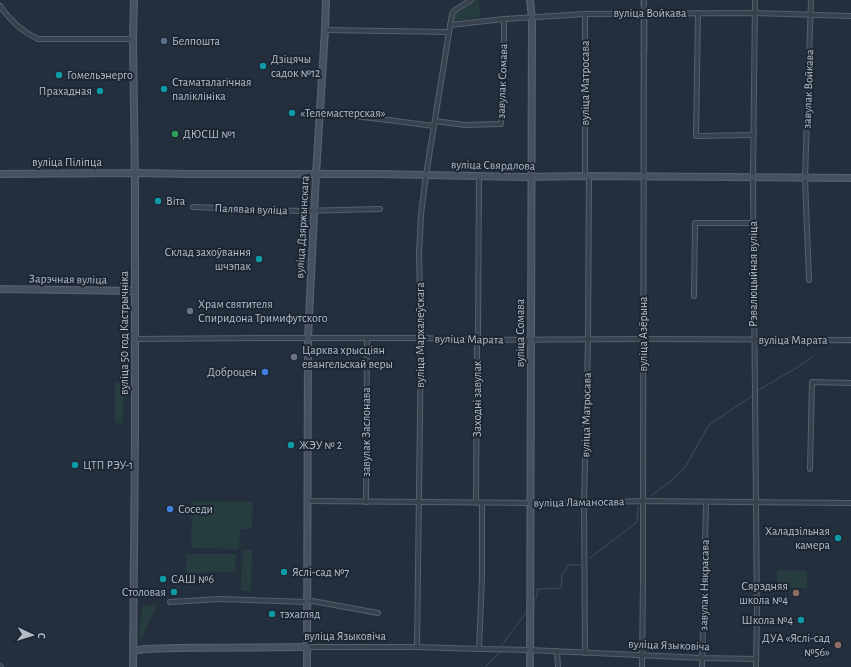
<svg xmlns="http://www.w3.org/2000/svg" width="851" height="667" viewBox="0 0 851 667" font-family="'Alegreya Sans',sans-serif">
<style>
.green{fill:#263c3f}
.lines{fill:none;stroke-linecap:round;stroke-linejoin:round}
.stream{stroke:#394c67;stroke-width:1}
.street-casing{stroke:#565f6c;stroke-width:6}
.secondary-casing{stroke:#565f6c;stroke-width:8}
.street{stroke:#38414e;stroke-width:4}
.secondary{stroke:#465061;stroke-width:5.5}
.service-dot{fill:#5c6f8a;stroke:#1d2633;stroke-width:1.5}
.culture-dot{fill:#0f9aa8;stroke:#1d2633;stroke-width:1.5}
.leisure-dot{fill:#2e9e5b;stroke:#1d2633;stroke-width:1.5}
.worship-dot{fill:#6b7280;stroke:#1d2633;stroke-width:1.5}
.shop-dot{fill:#3f7fe0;stroke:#1d2633;stroke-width:1.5}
.education-dot{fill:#8d6e63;stroke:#1d2633;stroke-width:1.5}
.labels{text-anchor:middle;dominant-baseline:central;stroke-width:4;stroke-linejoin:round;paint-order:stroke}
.street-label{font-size:12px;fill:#b4bcc9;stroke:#1d2633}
.poi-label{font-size:12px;fill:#b4bcc9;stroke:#1d2633;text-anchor:start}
</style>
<rect width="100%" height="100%" fill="#242f3e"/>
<g class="green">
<polygon points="474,0 479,0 480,17 455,21 453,18 454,13"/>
<polygon points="115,382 124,383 123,423 115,423"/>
<polygon points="192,501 253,502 252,529 240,529 239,549 191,548"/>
<polygon points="242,550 252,550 251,591 241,591"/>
<polygon points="186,554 236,554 235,572 186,573"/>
<polygon points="777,570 807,571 807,588 777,587"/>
<polygon points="157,605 142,638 139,638 142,606"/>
</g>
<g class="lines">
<g class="stream">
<polyline points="640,7 641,0"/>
<polyline points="647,54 647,16"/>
<polyline points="641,171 641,15"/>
<polyline points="820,343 851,343"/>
<polyline points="757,391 798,367 812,357"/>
<polyline points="651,496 672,480 685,467 709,425 752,396"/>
<polyline points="590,558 637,522 638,506"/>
<polyline points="534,609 534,599 537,597 537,589 561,588 562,574 566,569 567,565 577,565 584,564"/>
<polyline points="501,646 528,610"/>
<polyline points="485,667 500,652"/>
</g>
<g class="street-casing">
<g id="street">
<polyline points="755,0 753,178 757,615 756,667"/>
<path d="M0,6C10,20 22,32 38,39H133"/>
<polyline points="698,13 696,136 754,135"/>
<polyline points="585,14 585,176"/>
<polyline points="450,25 504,19 585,14 755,13 851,16"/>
<polyline points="325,30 449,32"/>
<polyline points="320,112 388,120 434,126"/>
<polyline points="435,121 465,125 501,124 504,38 504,19"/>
<polyline points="193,207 299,211 380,209"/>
<polyline points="809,280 805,178 811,0"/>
<polyline points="694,296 695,223 753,223"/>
<polyline points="135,339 262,338 421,338 477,340 643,339 851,340"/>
<polyline points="810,469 812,382 851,383"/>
<polyline points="307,501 530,503 584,503 643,501 851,503"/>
<polyline points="366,502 367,338"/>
<polyline points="476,503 477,340 478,336 479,176"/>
<polyline points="307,600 378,613"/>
<polyline points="170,602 220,599 307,602"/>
<polyline points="307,647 417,647 479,649 530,650 702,658 756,659"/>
<polyline points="417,647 421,338 419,254 421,215 426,175 452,14 455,10 471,0"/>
<polyline points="479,649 482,577 482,503"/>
<polyline points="557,651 558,667"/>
<polyline points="585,653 584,503 588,340 589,177"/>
<polyline points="0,666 1,667"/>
<polyline points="642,667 643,580 643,501 644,0"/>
<polyline points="702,667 706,503"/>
</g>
</g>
<g class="secondary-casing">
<g id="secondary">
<polyline points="0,174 135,173 189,174 379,174 526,177 585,176 851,178"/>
<polyline points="0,289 135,291"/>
<polyline points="133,651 146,649 174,648 307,647"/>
<polyline points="133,667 135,436 135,182 133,39 134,0"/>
<polyline points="307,667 308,338 316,174 325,30 326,0"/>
<polyline points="530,667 531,340 532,18 530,0"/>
</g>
</g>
<use href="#street" class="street"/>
<use href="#secondary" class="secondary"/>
</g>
<circle class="service-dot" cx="164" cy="41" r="4"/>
<g class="culture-dot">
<circle cx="263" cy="66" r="4"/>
<circle cx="59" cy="75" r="4"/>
<circle cx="164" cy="89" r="4"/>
<circle cx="100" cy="91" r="4"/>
<circle cx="292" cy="113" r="4"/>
<circle cx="158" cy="201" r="4"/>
<circle cx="259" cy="259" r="4"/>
<circle cx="291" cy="445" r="4"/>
<circle cx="75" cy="465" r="4"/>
<circle cx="838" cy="538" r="4"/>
<circle cx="284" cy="572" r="4"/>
<circle cx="163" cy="579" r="4"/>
<circle cx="174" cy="592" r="4"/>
<circle cx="272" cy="614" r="4"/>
<circle cx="801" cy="620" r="4"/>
</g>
<circle class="leisure-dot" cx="175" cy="134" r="4"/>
<g class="worship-dot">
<circle cx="190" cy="311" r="4"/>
<circle cx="294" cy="357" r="4"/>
</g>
<g class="shop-dot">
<circle cx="265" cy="372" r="4"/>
<circle cx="170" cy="509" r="4"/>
</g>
<g class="education-dot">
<circle cx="796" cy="593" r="4"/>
<circle cx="838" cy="645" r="4"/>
</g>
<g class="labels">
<g class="street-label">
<text x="650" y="13">вуліца Войкава</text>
<text transform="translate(502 81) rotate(-88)">завулак Сомава</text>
<text transform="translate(585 83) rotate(-90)">вуліца Матросава</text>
<text transform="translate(808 89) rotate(-88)">завулак Войкава</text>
<text x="67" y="162">вуліца Піліпца</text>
<text transform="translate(493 165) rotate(1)">вуліца Свярдлова</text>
<text transform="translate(251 209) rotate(2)">Палявая вуліца</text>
<text transform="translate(302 227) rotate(-87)">вуліца Дзяржынскага</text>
<text transform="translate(753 274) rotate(-90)">Рэвалюцыйная вуліца</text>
<text transform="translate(68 279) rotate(1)">Зарэчная вуліца</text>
<text transform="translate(124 333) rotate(-90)">вуліца 50 год Кастрычніка</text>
<text transform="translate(520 333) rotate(-90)">вуліца Сомава</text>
<text transform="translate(643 334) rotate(-90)">вуліца Азёрына</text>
<text transform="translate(420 335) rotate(-90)">вуліца Мархалеўскага</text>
<text transform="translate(469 339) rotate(1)">вуліца Марата</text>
<text x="793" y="340">вуліца Марата</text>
<text transform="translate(477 399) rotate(-90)">Заходні завулак</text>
<text transform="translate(586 415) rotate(-89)">вуліца Матросава</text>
<text transform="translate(366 432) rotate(-90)">завулак Заслонава</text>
<text transform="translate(579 502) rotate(-1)">вуліца Ламаносава</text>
<text transform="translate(704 585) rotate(-89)">завулак Някрасава</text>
<text x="345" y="636">вуліца Языковіча</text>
<text transform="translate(669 645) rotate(2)">вуліца Языковіча</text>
</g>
<g class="poi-label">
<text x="172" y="41">Белпошта</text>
<text x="271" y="59">Дзіцячы<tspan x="271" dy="14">садок №12</tspan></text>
<text x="67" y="75">Гомельэнерго</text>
<text x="172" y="82">Стаматалагічная<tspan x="172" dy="14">паліклініка</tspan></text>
<text x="92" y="91" text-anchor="end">Прахадная</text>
<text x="300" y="113">«Телемастерская»</text>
<text x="183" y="134">ДЮСШ №1</text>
<text x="166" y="201">Віта</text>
<text x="251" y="252" text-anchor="end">Склад захоўвання<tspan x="251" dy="14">шчэпак</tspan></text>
<text x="198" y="304">Храм святителя<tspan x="198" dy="14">Спиридона Тримифутского</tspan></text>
<text x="302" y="350">Царква хрысціян<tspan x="302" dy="14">евангельскай веры</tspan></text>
<text x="257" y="372" text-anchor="end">Доброцен</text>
<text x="299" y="445">ЖЭУ № 2</text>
<text x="83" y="465">ЦТП РЭУ-1</text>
<text x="178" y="509">Соседи</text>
<text x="830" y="531" text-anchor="end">Халадзільная<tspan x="830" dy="14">камера</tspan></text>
<text x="292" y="572">Яслі-сад №7</text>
<text x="171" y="579">САШ №6</text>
<text x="788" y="586" text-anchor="end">Сярэдняя<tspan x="788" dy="14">школа №4</tspan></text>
<text x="166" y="592" text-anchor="end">Столовая</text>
<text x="280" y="614">тэхагляд</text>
<text x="793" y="620" text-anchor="end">Школа №4</text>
<text x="830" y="638" text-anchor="end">ДУА «Яслі-сад<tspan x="830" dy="14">№56»</tspan></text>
</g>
</g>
<g transform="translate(32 635) rotate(94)" stroke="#1d2633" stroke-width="3" paint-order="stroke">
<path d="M0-3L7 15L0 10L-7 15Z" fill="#b4bcc9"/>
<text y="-6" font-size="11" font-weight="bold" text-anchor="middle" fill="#b4bcc9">С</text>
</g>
</svg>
